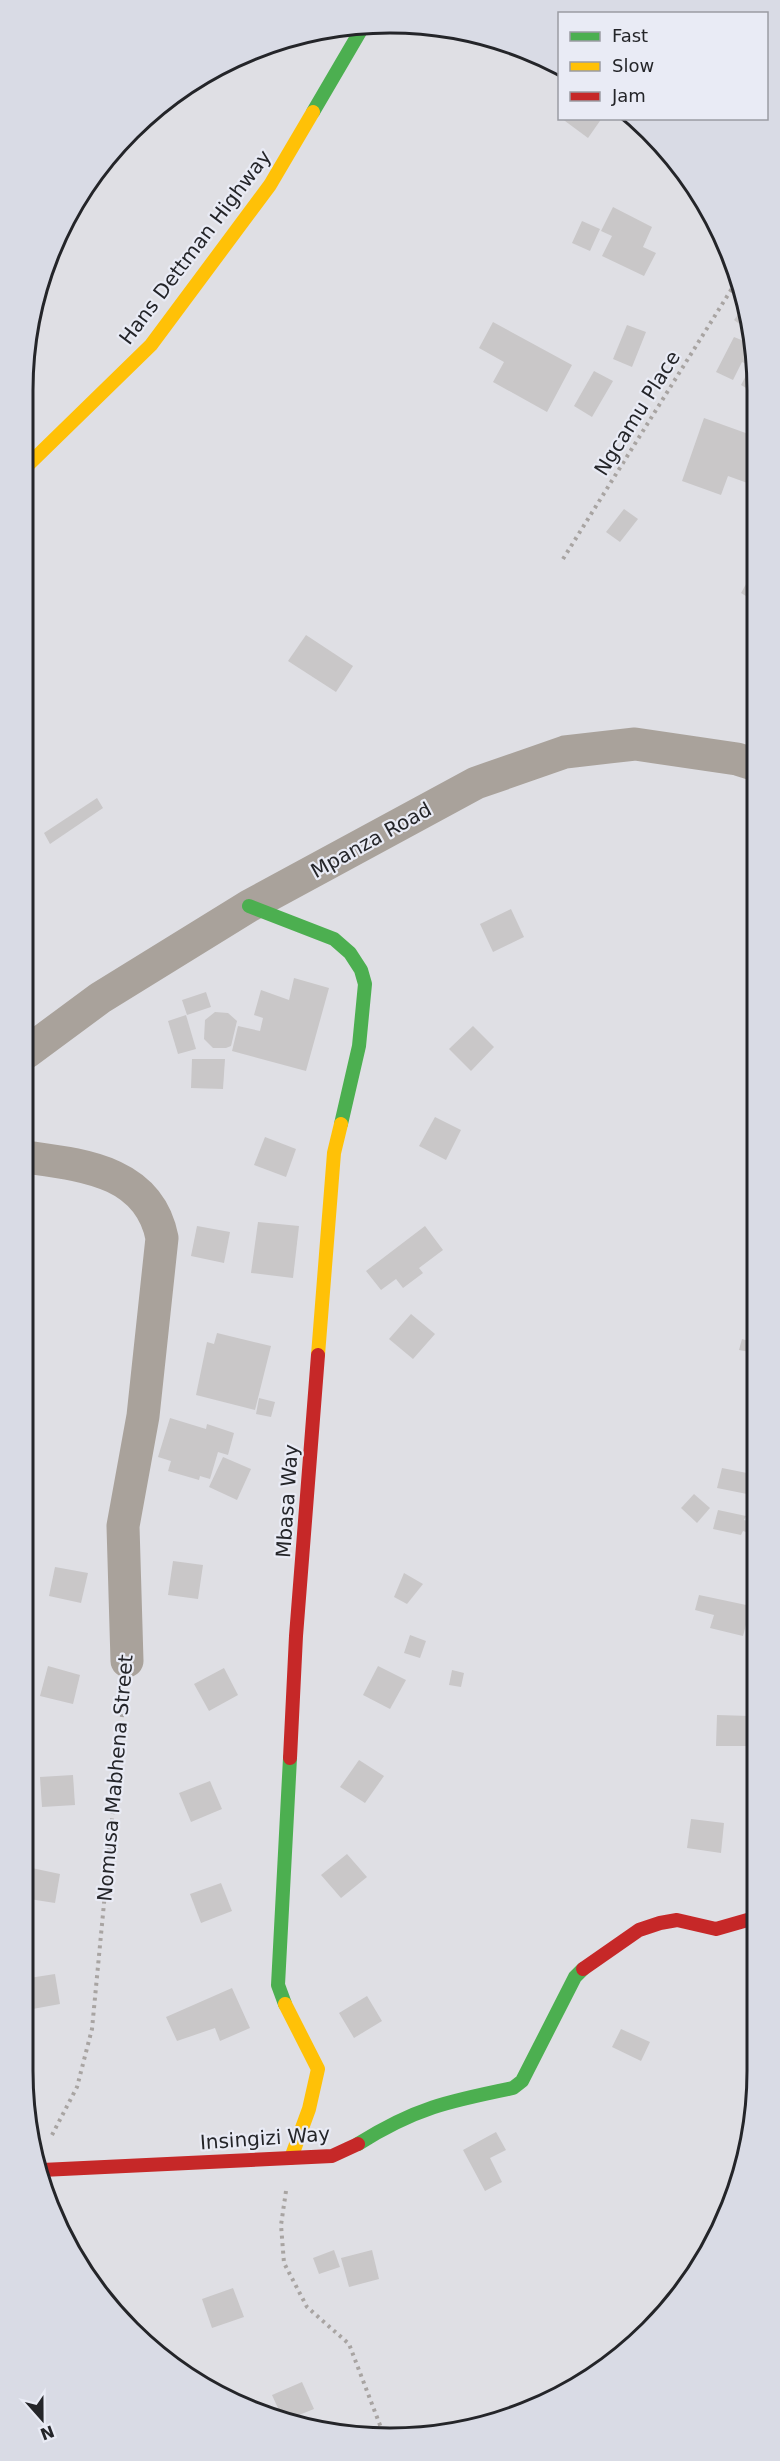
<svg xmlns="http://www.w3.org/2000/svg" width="780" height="2461" viewBox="0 0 780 2461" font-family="'DejaVu Sans',sans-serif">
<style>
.building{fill:#c9c7c8}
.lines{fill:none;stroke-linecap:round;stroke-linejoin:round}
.path{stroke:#a8a4a2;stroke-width:4;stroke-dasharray:3 4.5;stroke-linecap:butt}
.street{stroke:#a9a29b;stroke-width:33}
.fast{stroke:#4caf50;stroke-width:14}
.slow{stroke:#ffc107;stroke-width:14}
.jam{stroke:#c62828;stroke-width:14}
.labels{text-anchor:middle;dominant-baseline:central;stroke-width:4.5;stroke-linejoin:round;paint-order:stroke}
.street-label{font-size:20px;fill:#242529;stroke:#e9ebf5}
.rim{fill:none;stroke:#242529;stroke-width:3}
</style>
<rect width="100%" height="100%" fill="#dfdfe4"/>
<g class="building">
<polygon points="561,118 602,118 588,138"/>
<polygon points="613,207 652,227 643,247 656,253 644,276 602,256 612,236 601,231"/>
<polygon points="582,221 600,229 590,251 572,243"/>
<polygon points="744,307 752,333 734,320"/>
<polygon points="493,322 572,365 547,412 493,382 504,362 479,348"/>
<polygon points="627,325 646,332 632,367 613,359"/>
<polygon points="734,337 754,345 754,386 750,384 748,389 741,385 751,366 742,362 733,380 716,372"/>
<polygon points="594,371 613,381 592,417 574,406"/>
<polygon points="704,418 754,436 753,485 728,476 721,495 682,481"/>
<polygon points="624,509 638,519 620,542 606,532"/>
<polygon points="750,577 754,579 754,601 741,593"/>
<polygon points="306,635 353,666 336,692 288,661"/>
<polygon points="97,798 103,808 50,844 44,833"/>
<polygon points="511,909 524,937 493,952 480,924"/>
<polygon points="294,978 329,988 306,1071 232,1051 238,1026 260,1031 263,1018 254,1015 261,990 289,1000"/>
<polygon points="206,992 211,1007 187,1015 182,1000"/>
<polygon points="215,1012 228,1013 237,1021 231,1046 226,1048 213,1048 204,1039 205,1020"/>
<polygon points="186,1015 196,1049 178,1054 168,1021"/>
<polygon points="473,1026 494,1047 471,1071 449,1049"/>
<polygon points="192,1059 225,1059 223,1089 191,1088"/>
<polygon points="435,1117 461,1130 446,1160 419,1146"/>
<polygon points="265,1137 296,1149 286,1177 254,1165"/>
<polygon points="258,1222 299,1226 293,1278 251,1273"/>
<polygon points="197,1226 230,1232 224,1263 191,1256"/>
<polygon points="425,1226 443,1250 419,1268 423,1273 403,1288 396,1279 381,1290 366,1271"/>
<polygon points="411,1314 435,1334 413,1359 389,1339"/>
<polygon points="217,1333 271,1346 255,1410 196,1395 207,1342 214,1344"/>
<polygon points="742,1339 752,1342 750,1352 739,1350"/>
<polygon points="259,1398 275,1402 271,1417 256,1414"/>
<polygon points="170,1418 206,1429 207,1424 234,1433 228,1455 218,1452 210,1479 200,1476 199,1480 168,1471 171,1461 158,1457"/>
<polygon points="223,1457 251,1469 237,1500 209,1487"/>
<polygon points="722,1468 752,1474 752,1495 717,1488"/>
<polygon points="694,1494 710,1508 697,1523 681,1508"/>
<polygon points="718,1510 746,1516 744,1520 748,1521 746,1532 743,1531 741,1535 713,1529"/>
<polygon points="173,1561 203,1565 198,1599 168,1595"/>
<polygon points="55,1567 88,1573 81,1603 49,1596"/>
<polygon points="404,1573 423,1584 407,1604 394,1597"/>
<polygon points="699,1595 751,1606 743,1636 710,1628 714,1615 695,1610"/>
<polygon points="410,1635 426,1641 420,1658 404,1653"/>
<polygon points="48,1666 80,1675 73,1704 40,1696"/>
<polygon points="378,1666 406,1680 390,1709 363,1695"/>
<polygon points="224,1668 238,1695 209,1711 194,1684"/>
<polygon points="452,1670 464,1673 461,1687 449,1685"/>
<polygon points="717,1715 750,1716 748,1746 716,1746"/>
<polygon points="359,1760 384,1776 365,1803 340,1787"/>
<polygon points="73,1775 75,1805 42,1807 40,1777"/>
<polygon points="210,1781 222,1809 191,1822 179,1793"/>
<polygon points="691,1819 724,1823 721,1853 687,1848"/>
<polygon points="347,1854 367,1877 341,1898 321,1875"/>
<polygon points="27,1867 60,1874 55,1903 23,1898"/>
<polygon points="221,1883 232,1911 201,1923 190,1894"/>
<polygon points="55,1974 60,2004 27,2010 23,1979"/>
<polygon points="232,1988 250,2028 220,2041 215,2028 177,2041 166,2017"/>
<polygon points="367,1996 382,2021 354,2038 339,2013"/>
<polygon points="621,2029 650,2042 641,2061 612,2047"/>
<polygon points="496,2132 506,2150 490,2158 502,2182 485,2191 463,2150"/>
<polygon points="334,2250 340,2267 319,2274 313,2258"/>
<polygon points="372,2250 379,2279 349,2287 341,2258"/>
<polygon points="233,2288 244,2317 212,2328 202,2299"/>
<polygon points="302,2382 314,2409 289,2419 282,2417 272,2395"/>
</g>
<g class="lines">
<g class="path">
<polyline points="563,559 736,282"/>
<polyline points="52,2135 77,2087 92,2029 124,1694"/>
<polyline points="286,2191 281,2225 284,2263 307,2307 349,2344 383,2433"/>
</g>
<g class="street">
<polyline points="27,1052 100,998 249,906 476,783 565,752 635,744 737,759 753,764"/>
<path d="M26,1157C83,1165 149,1171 162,1238L143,1416L123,1526L127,1661"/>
</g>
<g class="fast">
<polyline points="313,112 361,30"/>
<polyline points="249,906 334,939 350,953 361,970 365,984 359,1046 341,1124"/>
<polyline points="285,2004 278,1985 290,1758"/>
<path d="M358,2144C415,2108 449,2101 513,2088L522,2081L575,1977L583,1969"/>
</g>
<g class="slow">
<polyline points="29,464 151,345 270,185 313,112"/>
<polyline points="318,1355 334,1153 341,1124"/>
<polyline points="285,2004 318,2069 309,2109 291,2158"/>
</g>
<g class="jam">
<polyline points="290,1758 296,1636 318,1355"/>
<polyline points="583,1969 639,1930 660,1923 677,1920 716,1929 751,1919"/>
<polyline points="42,2170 332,2156 358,2144"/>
</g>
</g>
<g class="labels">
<g class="street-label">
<text transform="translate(195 247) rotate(-53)">Hans Dettman Highway</text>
<text transform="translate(637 413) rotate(-58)">Ngcamu Place</text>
<text transform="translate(371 840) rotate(-29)">Mpanza Road</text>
<text transform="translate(287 1501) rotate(-86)">Mbasa Way</text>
<text transform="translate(115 1778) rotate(-85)">Nomusa Mabhena Street</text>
<text transform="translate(265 2138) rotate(-4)">Insingizi Way</text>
</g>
</g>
<path d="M0 0H780V2461H0ZM390 33H390A357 357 0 0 1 747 390V2071A357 357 0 0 1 390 2428H390A357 357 0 0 1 33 2071V390A357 357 0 0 1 390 33Z" fill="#d9dbe5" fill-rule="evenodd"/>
<path class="rim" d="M390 33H390A357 357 0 0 1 747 390V2071A357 357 0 0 1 390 2428H390A357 357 0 0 1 33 2071V390A357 357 0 0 1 390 33Z"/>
<rect x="558" y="12" width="210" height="108" fill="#e9ebf5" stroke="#9a9ca3" stroke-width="1.5"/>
<rect x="570" y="32" width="30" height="9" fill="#4caf50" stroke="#9a9ca3" stroke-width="1.5"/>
<text x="612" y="42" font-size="18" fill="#242529">Fast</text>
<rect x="570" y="62" width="30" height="9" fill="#ffc107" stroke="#9a9ca3" stroke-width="1.5"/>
<text x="612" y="72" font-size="18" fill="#242529">Slow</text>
<rect x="570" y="92" width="30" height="9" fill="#c62828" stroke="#9a9ca3" stroke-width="1.5"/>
<text x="612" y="102" font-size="18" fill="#242529">Jam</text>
<g transform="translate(42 2419) rotate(159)" stroke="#e9ebf5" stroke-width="4.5" paint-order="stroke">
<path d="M0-4.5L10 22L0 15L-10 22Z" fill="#242529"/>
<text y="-9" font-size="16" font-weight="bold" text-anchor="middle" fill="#242529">N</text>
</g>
</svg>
